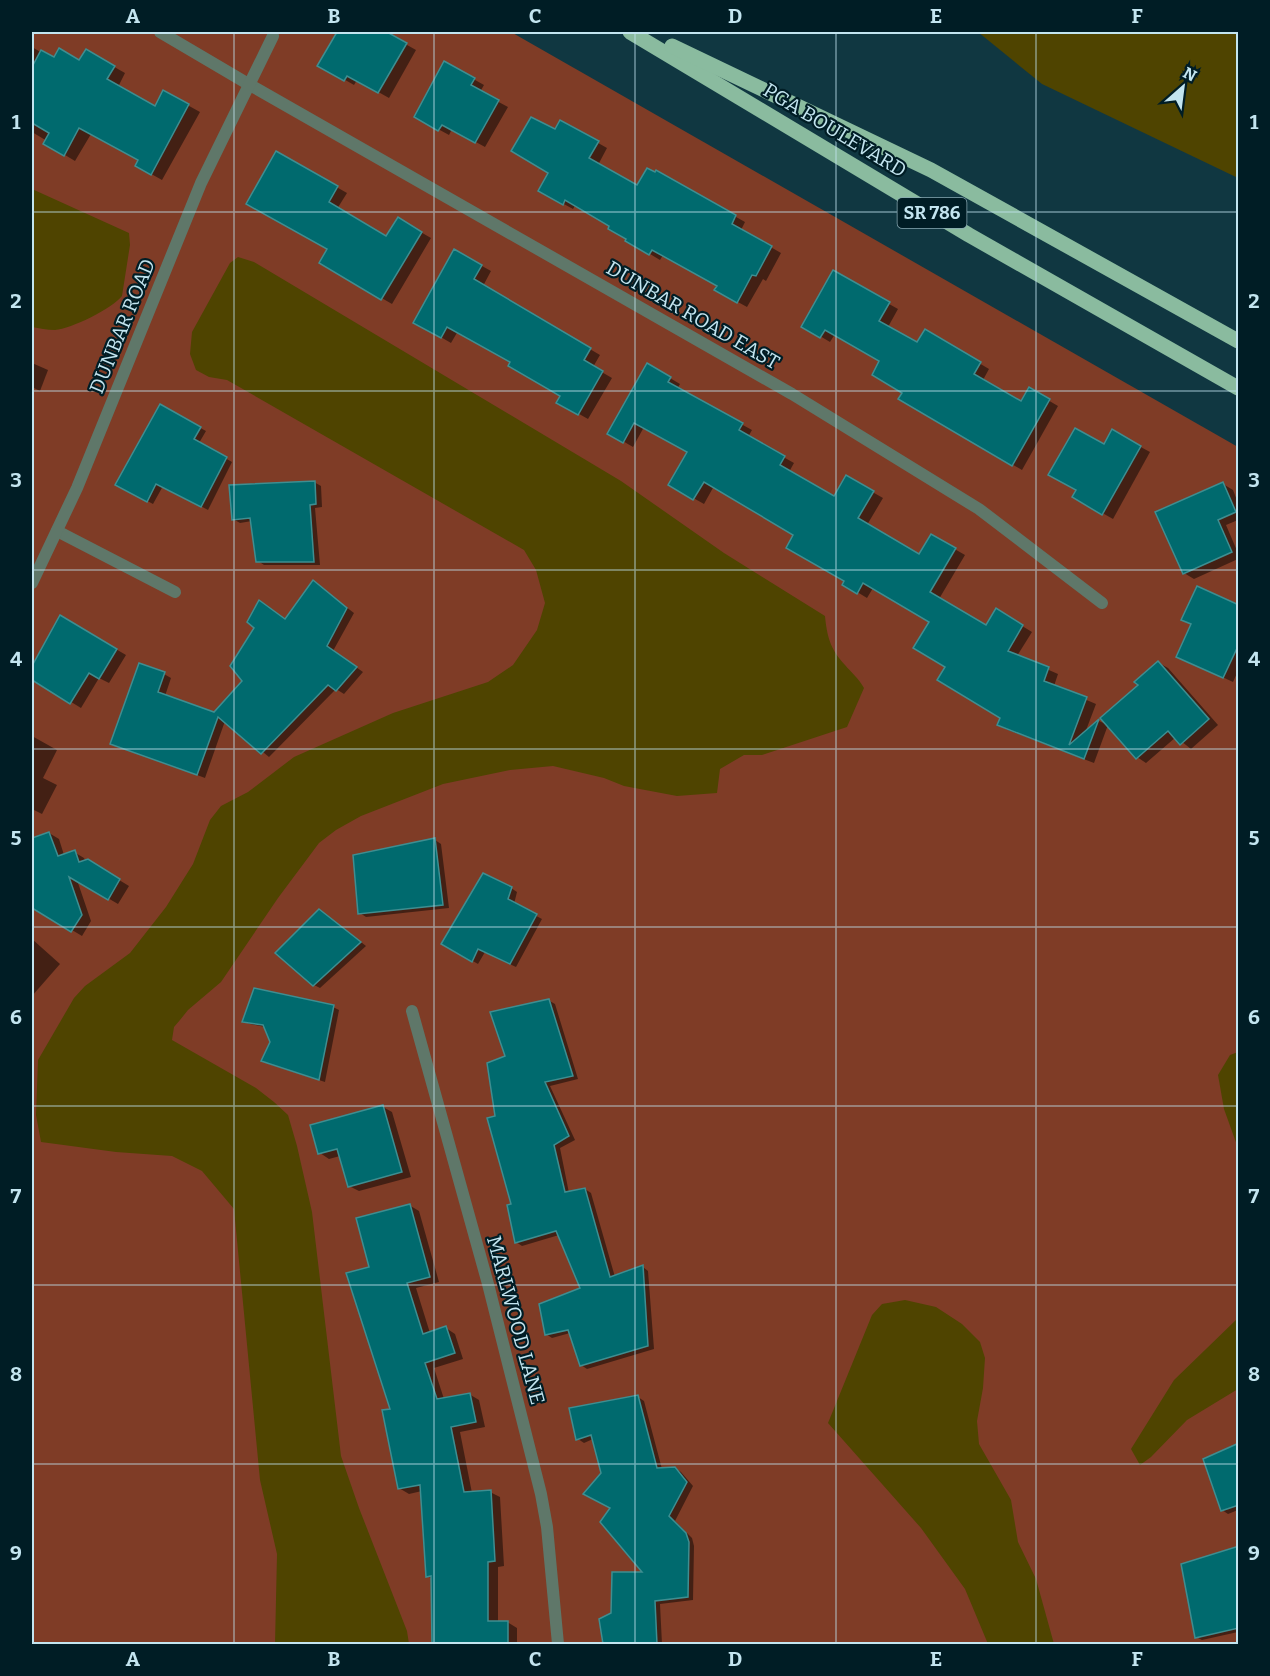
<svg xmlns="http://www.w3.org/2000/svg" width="1270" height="1676" viewBox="0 0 1270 1676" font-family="Bitter,serif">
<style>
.green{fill:#7f3c26}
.water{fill:#4f4400}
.shadow{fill:#0007}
.building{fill:#006a6e;stroke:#3e8e91;stroke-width:1.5}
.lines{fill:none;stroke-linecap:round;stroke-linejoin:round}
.minor{stroke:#5f7769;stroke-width:12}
.primary{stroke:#8abb9f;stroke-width:15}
.grid{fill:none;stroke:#c3e5f0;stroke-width:1.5;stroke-opacity:0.55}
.labels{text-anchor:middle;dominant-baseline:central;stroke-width:4.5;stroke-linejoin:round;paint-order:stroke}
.shield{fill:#001d25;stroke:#88a9b3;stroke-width:1.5}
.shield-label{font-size:18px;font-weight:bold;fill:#c3e5f0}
.street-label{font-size:20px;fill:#c3e5f0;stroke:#001d25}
.neatline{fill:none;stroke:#c3e5f0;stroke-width:2}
.grid-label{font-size:20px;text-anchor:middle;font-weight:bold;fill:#c3e5f0}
</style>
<rect width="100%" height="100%" fill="#103741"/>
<polygon class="green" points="32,32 511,32 1238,447 1238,1644 32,1644"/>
<g class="water">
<polygon points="978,32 1238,32 1238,178 1042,84"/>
<path d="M32,189L129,233L130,245L122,296C113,308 71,329 55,330C47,330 39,328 32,327Z"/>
<path d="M238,257L254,262L621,481L724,553L825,616C827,636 830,649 845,665C851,672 859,679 864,688L847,727L762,755H744L720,769L717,793L677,796L624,786L604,778L553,766L510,770L443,784L361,816L336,830L319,843L278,898L221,982L188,1010L180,1020L174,1027L172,1040L256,1088L274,1102L288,1115L297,1146L312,1212L341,1456L359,1508L407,1631L409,1644H275L277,1554L260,1480L234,1209L202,1171L172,1156L116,1152L41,1142L36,1115L38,1060L74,998L85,986L130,953L166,907L193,864L210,820L221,806L248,792L294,757L393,713L488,682L513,665L537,630L545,603L536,570L524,550L227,380L209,377L196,370L190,354L192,332L230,263Z"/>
<polygon points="1238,1052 1238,1148 1224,1109 1218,1075 1230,1055"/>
<polygon points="905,1300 936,1307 962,1324 980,1342 985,1358 983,1388 977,1421 979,1444 1011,1500 1018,1542 1036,1579 1054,1644 988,1644 965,1589 921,1528 828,1423 872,1315 882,1304"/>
<polygon points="1238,1318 1238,1389 1187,1420 1151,1457 1140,1465 1131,1449 1174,1380"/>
</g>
<g class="shadow">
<polygon points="338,32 384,32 416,50 389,98 357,80 354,85 319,65"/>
<polygon points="32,47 54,60 80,62 86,51 125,73 118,87 156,108 164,92 200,112 162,180 137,166 140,160 91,134 75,161 45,143 47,141 32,132"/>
<polygon points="445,63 484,85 480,92 508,107 485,147 452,129 449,135 416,117"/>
<polygon points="561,122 607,148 598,165 637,187 656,172 745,222 741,230 781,253 766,281 763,279 747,307 716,290 719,285 663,255 660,260 650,254 610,228 611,225 576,204 573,209 540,191 550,172 556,131"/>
<polygon points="277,153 347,193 337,209 387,238 398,219 431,238 392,304 321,263 329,249"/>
<polygon points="455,251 491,271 483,286 600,355 593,367 612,378 588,419 558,402 562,396 512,361 458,331 451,343 415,322"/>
<polygon points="834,273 898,309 888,327 918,344 925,331 989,369 983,380 1022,403 1029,389 1058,406 1022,470 900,399 904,392 882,361 835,334 830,342 803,326"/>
<polygon points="32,363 48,370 40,391 32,387"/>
<polygon points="648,365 680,384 677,389 752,430 748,437 794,463 789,472 834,498 846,477 883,498 867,525 920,556 932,536 965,555 939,599 986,627 996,610 1032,632 1017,656 1058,674 1054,686 1096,704 1085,733 1099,721 1108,725 1094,763 1008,730 998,725 1001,717 947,666 931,621 873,588 867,598 844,584 846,581 795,534 714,486 704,504 670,485 689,452 644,427 633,447 609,433"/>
<polygon points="160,406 206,431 199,443 232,462 208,510 163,486 153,504 117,485"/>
<polygon points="1113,432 1150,452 1113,519 1074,497"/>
<polygon points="314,482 321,486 322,507 315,508 320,565 264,565 258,561 252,521 240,523 233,519"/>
<polygon points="1223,484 1233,490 1238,503 1238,520 1226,525 1238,553 1238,559 1194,579 1184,573"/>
<polygon points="313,582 354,613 333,651 363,672 344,694 336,689 269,757 225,721 205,778 112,743 164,674 171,678 165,696 214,714 244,681 260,602 286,620"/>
<polygon points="1238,607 1238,671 1233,682 1188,661"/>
<polygon points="61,617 126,655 109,683 99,678 81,708 32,678 32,668"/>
<polygon points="1159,663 1168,668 1218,725 1191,749 1176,737 1146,763 1137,757"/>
<polygon points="32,736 57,750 43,778 57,785 42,814 32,809"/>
<polygon points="49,833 59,839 64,855 74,852 84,858 86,862 88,861 129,886 118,904 77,880 91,921 82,936 32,906 32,889 37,879 32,876 32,839"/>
<polygon points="435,840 441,844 449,908 366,917 360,913"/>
<polygon points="511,888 517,892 514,904 542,919 516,967 485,952 478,964 443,944"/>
<polygon points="325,914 366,946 320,988 314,985"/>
<polygon points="32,939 60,964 32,996"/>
<polygon points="548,1000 555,1004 578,1079 550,1086 575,1140 560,1148 569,1193 585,1189 591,1193 615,1277 643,1267 648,1271 654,1349 587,1369 581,1365 570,1333 552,1338 546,1334 582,1289 559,1235 522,1246 516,1242 513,1205 497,1118 507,1057"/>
<polygon points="333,1007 339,1010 325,1082 269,1064 272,1042 265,1027 250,1024 244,1021"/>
<polygon points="383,1107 392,1112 411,1177 359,1191 349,1186 340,1156 329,1159 320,1153"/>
<polygon points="409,1205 419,1211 439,1282 416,1288 430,1333 446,1328 455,1334 463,1359 434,1368 444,1399 469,1394 479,1400 485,1427 460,1432 472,1493 490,1492 500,1497 504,1566 498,1567 498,1622 507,1622 517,1628 517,1644 433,1644 433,1579 427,1576 422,1491 409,1494 399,1488 392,1410 371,1268"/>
<polygon points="638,1397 644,1401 662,1469 675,1468 681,1472 693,1486 675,1521 692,1538 694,1546 693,1600 660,1604 662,1644 606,1644 604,1643 613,1614 645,1574 612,1508 593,1439 584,1443 578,1439"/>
<polygon points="1238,1445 1238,1510 1228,1514 1222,1510"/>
<polygon points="1238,1548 1238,1632 1202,1640 1196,1637"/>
</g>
<g class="building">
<polygon points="337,32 387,32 407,43 378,93 347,76 344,81 317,66"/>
<polygon points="59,48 79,60 86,49 115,66 107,79 155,106 163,90 189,104 151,175 135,166 138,160 79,128 64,156 43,144 49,133 32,123 32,67 41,50 54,57"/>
<polygon points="444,61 475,78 471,85 499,100 475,143 442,125 438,131 414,117"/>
<polygon points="531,117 555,129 560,120 599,141 589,158 637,185 647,168 655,172 656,170 736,215 732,224 772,246 756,276 752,275 737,303 714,290 717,286 652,250 649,255 625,241 626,239 608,229 609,226 565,200 563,205 538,191 548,173 511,151"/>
<polygon points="276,151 338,186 329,202 386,236 398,217 422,232 381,300 319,263 327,249 246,204"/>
<polygon points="454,249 482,265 474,279 591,348 584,360 603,371 578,415 556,403 560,396 508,366 510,362 447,327 441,338 413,323"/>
<polygon points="833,270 890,302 879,321 917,342 925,329 981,362 974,374 1021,401 1029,387 1050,399 1012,466 898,399 902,393 872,375 879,361 825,330 820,338 801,327"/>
<polygon points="647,363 671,377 668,382 743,423 739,430 785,456 780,465 834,496 846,475 874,491 858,518 919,554 931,534 956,548 930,592 986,625 996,608 1023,625 1008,651 1049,667 1044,681 1087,697 1069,745 1099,719 1084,759 997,725 1000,718 937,680 945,667 913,648 929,622 863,583 857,594 842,585 844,581 786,548 793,535 704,482 693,500 668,485 687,452 634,423 623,443 607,434"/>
<polygon points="160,404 201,427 194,439 227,457 201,507 156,484 147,502 115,485"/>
<polygon points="1075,428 1104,444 1112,429 1141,446 1102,515 1072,497 1076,490 1048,475"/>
<polygon points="315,481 316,504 310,505 314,562 256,562 250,518 232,520 229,485"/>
<polygon points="1223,482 1236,512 1218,520 1232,552 1183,574 1155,512"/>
<polygon points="313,580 347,608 327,646 357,667 336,691 328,685 261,754 218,717 197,775 110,744 139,663 165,672 158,692 214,712 242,681 230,666 254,628 247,622 259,600 285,619"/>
<polygon points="1197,586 1239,605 1239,644 1223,678 1176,657 1191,624 1181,620"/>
<polygon points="60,615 117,649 99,679 89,673 70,704 32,680 32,666"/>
<polygon points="1158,661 1209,719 1180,745 1168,731 1136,759 1100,718 1138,685 1134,682"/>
<polygon points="49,832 58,856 75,850 79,862 88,859 120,879 108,900 69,877 82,915 71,932 32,908 32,838"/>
<polygon points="435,838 443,905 358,914 353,855"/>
<polygon points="483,873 512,887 508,899 537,914 510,964 478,949 472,962 441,944"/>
<polygon points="319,909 361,942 313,986 275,953"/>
<polygon points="254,988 334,1005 319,1080 261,1061 270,1042 263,1025 242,1022"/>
<polygon points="549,999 573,1076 545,1082 569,1136 554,1145 565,1192 585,1188 610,1277 643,1265 648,1346 580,1366 568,1330 545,1335 539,1304 580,1288 556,1231 515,1243 507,1205 511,1204 487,1118 495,1116 487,1063 505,1056 490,1012"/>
<polygon points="383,1105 402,1172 348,1187 337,1149 318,1154 310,1125"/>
<polygon points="410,1204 430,1277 407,1283 423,1334 446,1326 455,1353 425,1363 437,1399 470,1393 476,1422 451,1427 464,1492 491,1490 495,1561 488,1562 488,1621 508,1621 508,1644 432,1644 431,1576 426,1577 420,1485 398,1489 382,1410 390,1409 346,1273 369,1267 356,1218"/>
<polygon points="638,1395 657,1468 675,1467 687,1482 669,1516 686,1533 689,1542 688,1597 655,1601 657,1644 603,1644 599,1619 611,1613 612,1572 642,1572 600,1522 610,1508 583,1494 601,1473 591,1435 576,1440 569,1408"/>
<polygon points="1239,1443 1239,1505 1221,1511 1203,1459"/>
<polygon points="1239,1546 1239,1628 1195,1638 1181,1564"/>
</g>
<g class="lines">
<g class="minor">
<polyline points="160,32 250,85 792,394 979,509 1102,603"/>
<polyline points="57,531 175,592"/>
<polyline points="32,583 77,488 201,183 273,36"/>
<polyline points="412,1011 488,1284 541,1494 547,1527 558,1644"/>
</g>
<g class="primary">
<polyline points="630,32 969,235 1238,388"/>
<polyline points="672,46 931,170 1238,341"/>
</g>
</g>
<path class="grid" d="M234,32V1644M434,32V1644M635,32V1644M836,32V1644M1036,32V1644M32,212H1238M32,391H1238M32,570H1238M32,749H1238M32,927H1238M32,1106H1238M32,1285H1238M32,1464H1238"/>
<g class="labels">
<rect class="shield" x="897.5" y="198" width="69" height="30" rx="4.5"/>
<g class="shield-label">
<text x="932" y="213">SR 786</text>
</g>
<g class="street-label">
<text transform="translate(835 130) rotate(31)">PGA BOULEVARD</text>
<text transform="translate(693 315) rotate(30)">DUNBAR ROAD EAST</text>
<text transform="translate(122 326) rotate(-68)">DUNBAR ROAD</text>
<text transform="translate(516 1320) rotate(75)">MARLWOOD LANE</text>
</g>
</g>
<rect width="1270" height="1676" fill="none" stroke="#001d25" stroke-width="66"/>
<g transform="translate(1183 87) rotate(28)" stroke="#001d25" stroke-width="4.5" paint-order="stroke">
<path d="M0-4.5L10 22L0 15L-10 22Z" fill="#c3e5f0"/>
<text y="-9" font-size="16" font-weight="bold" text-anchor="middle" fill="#c3e5f0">N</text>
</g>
<rect x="33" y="33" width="1204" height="1610" class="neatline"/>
<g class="grid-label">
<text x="133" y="23">A</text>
<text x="334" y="23">B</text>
<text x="535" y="23">C</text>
<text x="735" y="23">D</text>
<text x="936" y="23">E</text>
<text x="1137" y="23">F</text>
<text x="16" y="129">1</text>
<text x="1254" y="129">1</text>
<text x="16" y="308">2</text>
<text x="1254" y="308">2</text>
<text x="16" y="487">3</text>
<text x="1254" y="487">3</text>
<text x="16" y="666">4</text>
<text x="1254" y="666">4</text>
<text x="16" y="845">5</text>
<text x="1254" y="845">5</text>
<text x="16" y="1024">6</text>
<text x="1254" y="1024">6</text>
<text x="16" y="1203">7</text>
<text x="1254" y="1203">7</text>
<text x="16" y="1381">8</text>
<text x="1254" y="1381">8</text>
<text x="16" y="1560">9</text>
<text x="1254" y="1560">9</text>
<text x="133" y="1666">A</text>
<text x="334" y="1666">B</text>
<text x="535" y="1666">C</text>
<text x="735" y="1666">D</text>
<text x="936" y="1666">E</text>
<text x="1137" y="1666">F</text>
</g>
</svg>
